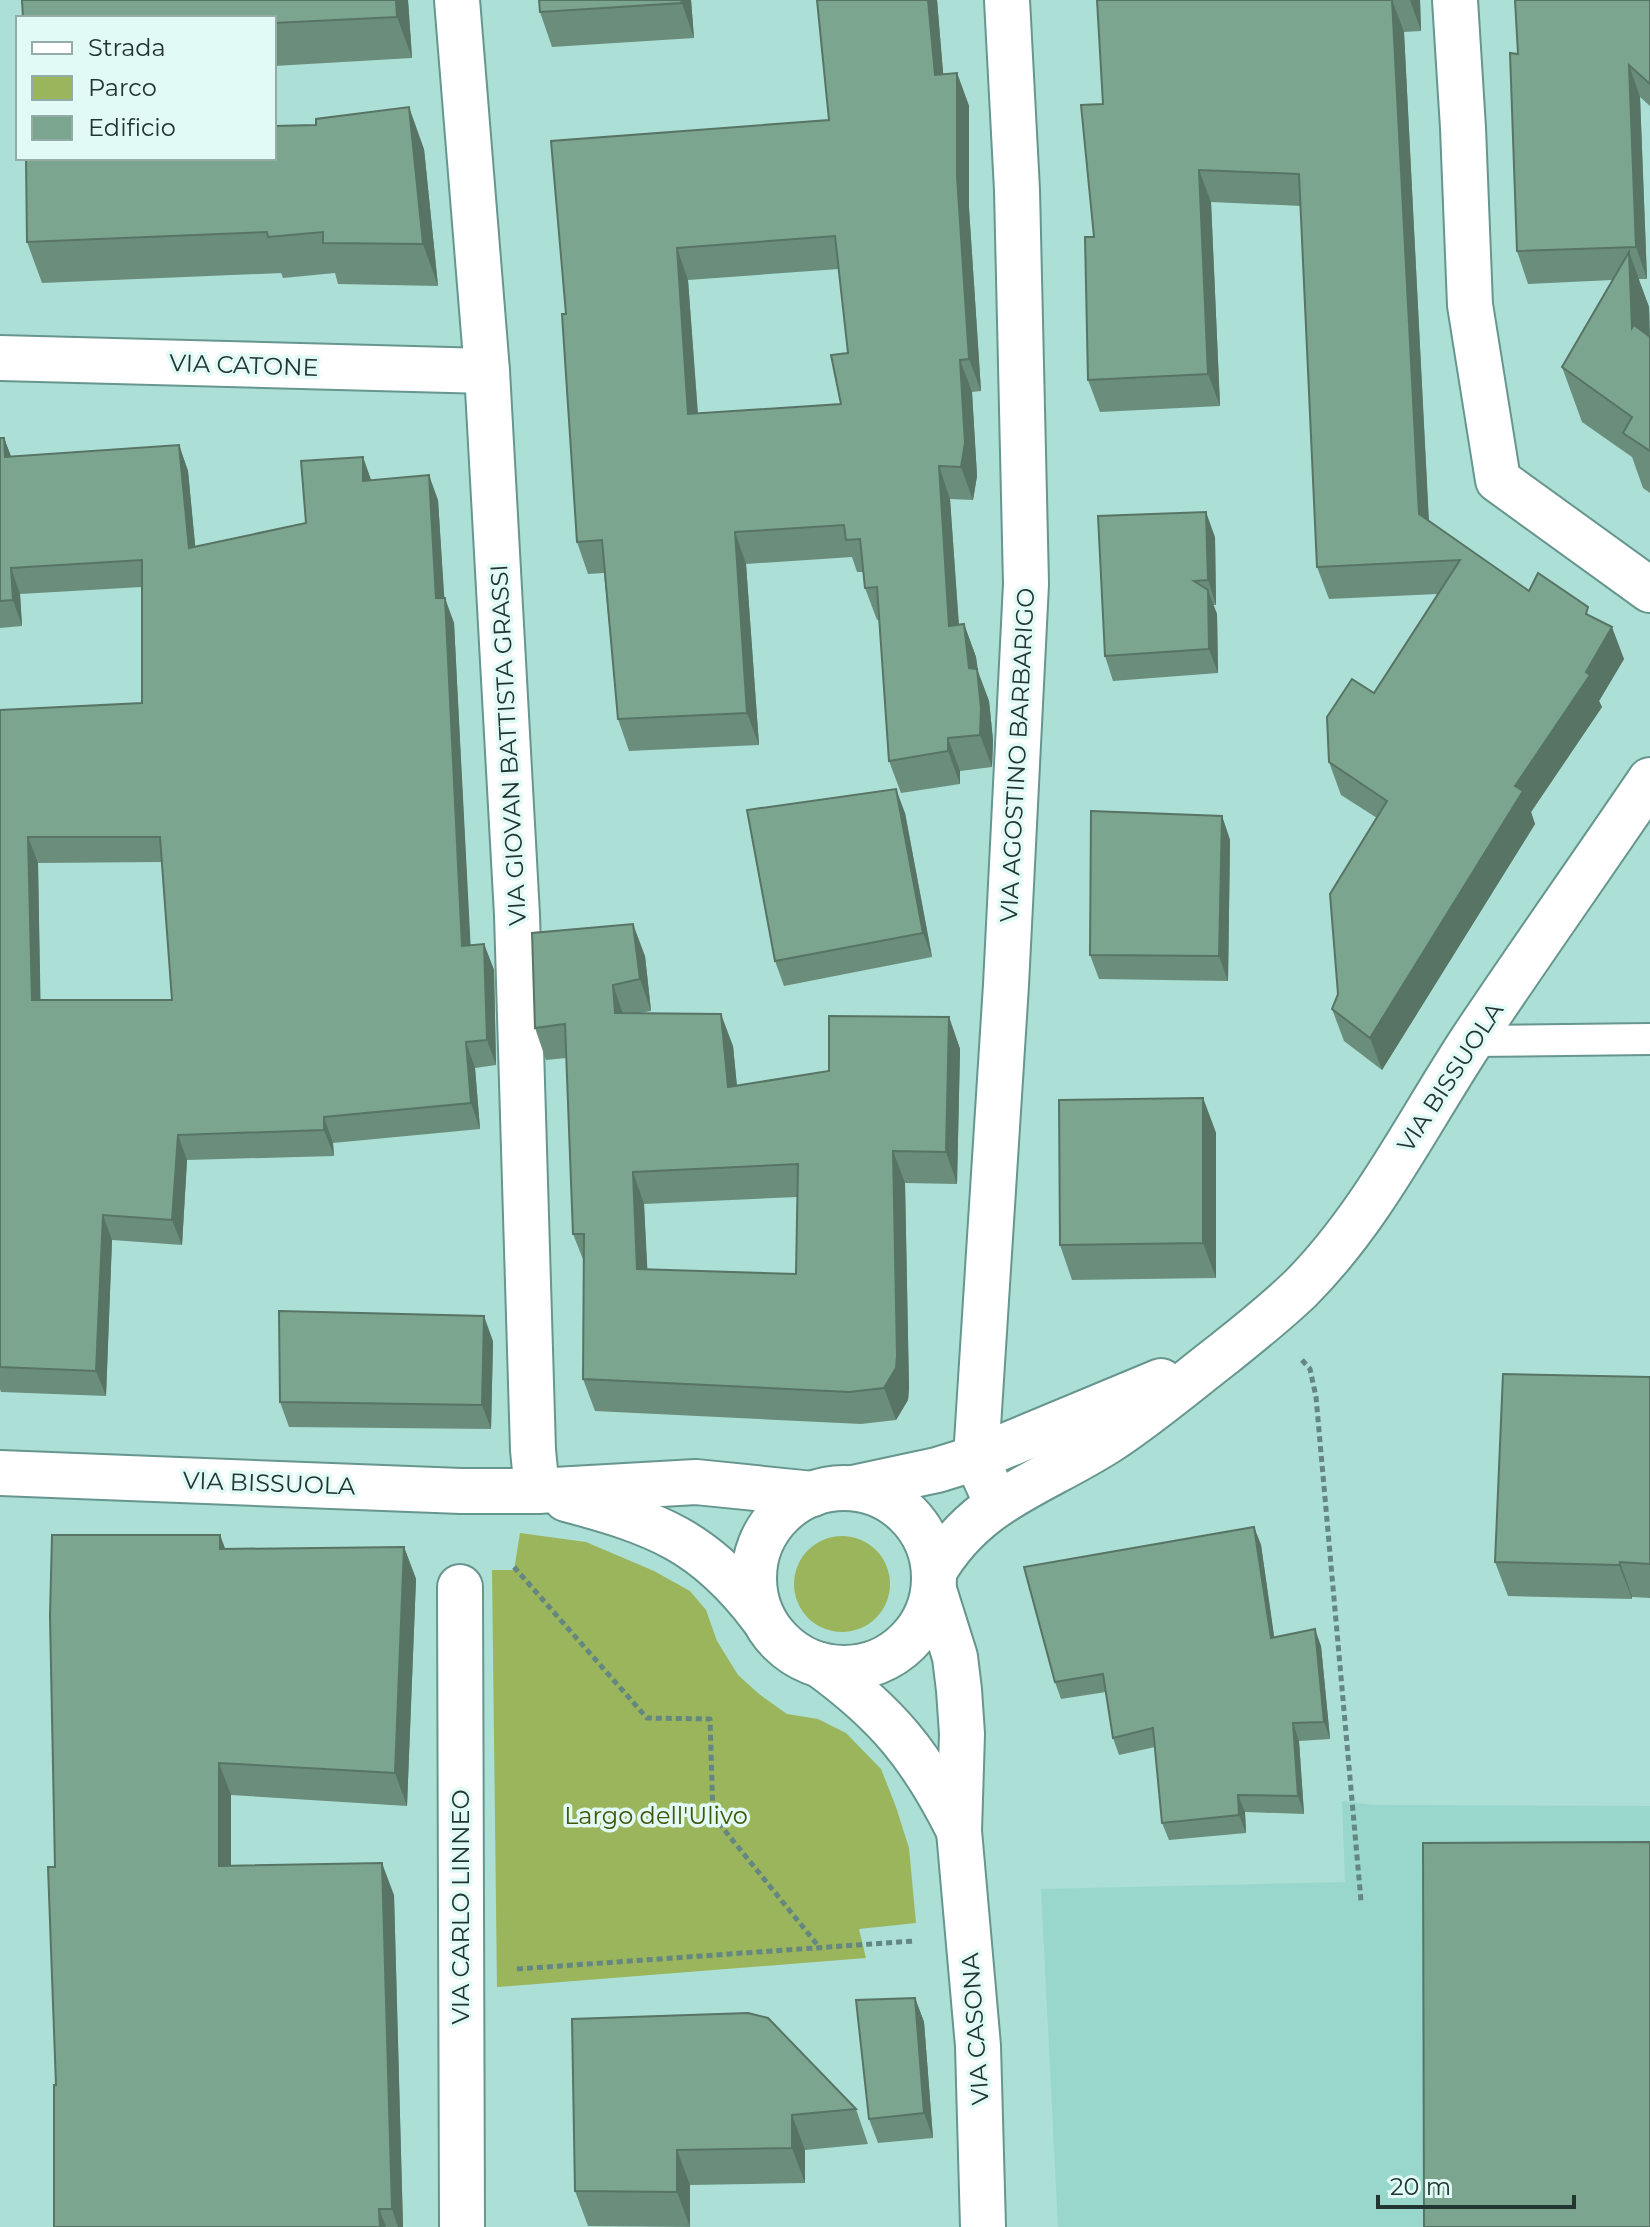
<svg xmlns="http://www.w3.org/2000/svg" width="1650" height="2227" viewBox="0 0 1650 2227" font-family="Montserrat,sans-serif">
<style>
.built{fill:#99d6cb}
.green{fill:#9bb55c}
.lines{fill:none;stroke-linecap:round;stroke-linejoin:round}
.service-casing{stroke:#66968e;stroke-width:34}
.minor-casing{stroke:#66968e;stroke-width:48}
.tertiary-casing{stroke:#66968e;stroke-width:48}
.path{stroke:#648781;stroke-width:5;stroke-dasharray:6 4;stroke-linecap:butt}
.service{stroke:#fff;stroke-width:30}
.minor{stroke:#fff;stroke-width:44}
.tertiary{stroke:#fff;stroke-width:44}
.wall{fill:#6b8e7c;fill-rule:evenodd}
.shaded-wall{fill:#577465}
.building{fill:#7ca590;stroke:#577465;stroke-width:2;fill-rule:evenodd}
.labels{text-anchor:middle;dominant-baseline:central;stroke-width:7;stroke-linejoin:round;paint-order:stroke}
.street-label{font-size:24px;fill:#213532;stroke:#e1faf5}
.park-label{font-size:24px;fill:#435508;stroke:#e1faf5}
</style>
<rect width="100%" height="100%" fill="#acdfd6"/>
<polygon class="built" points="1342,1801 1373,1805 1650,1806 1650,2227 1058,2227 1041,1889 1345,1882"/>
<g class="green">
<polygon points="520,1533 586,1542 654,1571 690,1591 706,1610 717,1641 738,1675 759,1694 787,1714 818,1719 846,1733 881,1769 896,1807 909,1848 916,1923 859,1929 866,1958 497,1987 492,1570 514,1570"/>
<circle cx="842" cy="1584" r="48"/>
</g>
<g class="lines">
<g class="service-casing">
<polyline id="service" points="1472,1041 1650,1039"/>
</g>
<g class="minor-casing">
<g id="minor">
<polyline points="457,0 487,371 517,915 533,1450 537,1491"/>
<polyline points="1455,0 1463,128 1470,305 1498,480 1650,590"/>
<polyline points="0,358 487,371"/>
<polyline points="997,1504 976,1458 1006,985 1026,584 1017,190 1007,0"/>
<polyline points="460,1587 462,2227"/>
<polyline points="934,1590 955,1657 959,1690 962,1734 959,1831 978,2046 983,2227"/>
<path d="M820,1665C887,1714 921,1755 958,1829"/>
</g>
</g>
<g class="tertiary-casing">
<g id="tertiary">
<polyline points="0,1473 461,1491 537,1491 696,1482 813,1494"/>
<polyline points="853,1488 937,1470 976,1458 1161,1381"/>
<circle cx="844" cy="1578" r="90"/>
<path d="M566,1499C656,1523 705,1541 762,1617"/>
<path d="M934,1572C977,1498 1044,1483 1110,1440C1151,1413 1187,1382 1226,1352C1252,1331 1276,1312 1300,1289C1371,1218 1417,1124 1472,1040C1530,953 1591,867 1650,780"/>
</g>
</g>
<g class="path">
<polyline points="1302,1360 1310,1369 1316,1397 1361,1901"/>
<polyline points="514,1567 647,1718 710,1719 713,1816 820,1948"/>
<polyline points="517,1969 914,1941"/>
</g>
<use href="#service" class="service"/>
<use href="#minor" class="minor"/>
<use href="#tertiary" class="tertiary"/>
</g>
<g class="wall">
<polygon points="408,0 412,58 274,66 274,18"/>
<polygon points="691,0 694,38 552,47 540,12"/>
<path d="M817,0H937L943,74L957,73L969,106V208L981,391L972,392L977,476L973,500L950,499L959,625L964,624L976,657L977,669L989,701L993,740L992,767L960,771V784L901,793L889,761L879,620H877L865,588L864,572H857L852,557L746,564L759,745L629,751L618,719L604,573L588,574L577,542L566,314L829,120ZM839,269L848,353L841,404L698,413L688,280Z"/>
<polygon points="1097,0 1420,0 1421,31 1404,32 1429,521 1529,591 1591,616 1624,659 1599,701 1602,707 1531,812 1535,824 1382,1070 1344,1041 1332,1009 1338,994 1377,818 1341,795 1329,762 1438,594 1329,599 1317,567 1301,206 1211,202 1220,406 1100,412 1088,380 1094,237 1103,104"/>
<polygon points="1650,0 1650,106 1640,97 1647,279 1638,279 1649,307 1650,337 1650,493 1643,488 1632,457 1582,422 1562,367 1612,280 1528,284 1517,251 1518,54"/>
<polygon points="424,149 438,286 338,284 335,273 283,278 281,273 42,283 27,242"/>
<path d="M0,438H4L11,457L179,445L188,471L195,547L306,523L363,457L371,480L438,500L444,598L454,623L470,945L484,944L494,970L496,1065L475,1068L480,1129L333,1143L334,1156L187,1160L182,1245L112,1240L106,1396L1,1392L0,1389V710L142,703V587L20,594L22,626L0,628ZM162,862L172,1000H40L38,863Z"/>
<polygon points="1215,537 1216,605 1213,605 1217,614 1218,673 1113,681 1105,656"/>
<polygon points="905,813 932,957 784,986 775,961"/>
<polygon points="1222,816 1230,840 1228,981 1099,979 1090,955"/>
<path d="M645,956L651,1011L640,1013L733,1046L737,1086L829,1071L949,1017L960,1049L957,1184L905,1183L909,1388L908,1400L896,1420L861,1424L595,1411L583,1379L584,1262L573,1234L566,1058L546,1060L535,1028ZM797,1197L796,1274L647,1269L644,1204Z"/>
<polygon points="1203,1098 1216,1133 1216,1278 1072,1280 1060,1245"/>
<polygon points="493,1341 491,1429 289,1427 280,1402"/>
<polygon points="1650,1377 1650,1598 1632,1597 1632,1599 1508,1596 1495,1562"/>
<polygon points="1254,1527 1261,1545 1274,1638 1321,1646 1330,1739 1299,1741 1304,1814 1245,1812 1246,1833 1169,1840 1162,1823 1155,1747 1119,1755 1113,1738 1106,1692 1061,1699 1055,1682"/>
<polygon points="220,1535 225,1549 404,1547 416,1579 407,1806 231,1795 231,1866 394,1895 403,2227 54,2227 56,2085 55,1867"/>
<polygon points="915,1998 924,2022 933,2138 878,2143 869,2119"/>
<polygon points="572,2019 856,2109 868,2144 805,2150 805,2183 690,2185 690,2227 588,2226 575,2191"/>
</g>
<g class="shaded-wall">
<polygon points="396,0 408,0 412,58 397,17"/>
<polygon points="681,0 691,0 694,38 682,3"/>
<polygon points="928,0 937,0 946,107 935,75"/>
<polygon points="1392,0 1404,32 1430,546 1419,514"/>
<polygon points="1410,0 1420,0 1421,31"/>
<polygon points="1629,65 1640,97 1647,279 1636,247"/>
<polygon points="957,73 969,106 969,208 981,391 969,359 957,176"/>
<polygon points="409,107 424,149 438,286 423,244"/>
<polygon points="1199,170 1211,202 1220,406 1208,374"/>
<polygon points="677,248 688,280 700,446 688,414"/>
<polygon points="1629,252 1649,307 1650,346 1632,328"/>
<polygon points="960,360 972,392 977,476 973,500 961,467"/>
<polygon points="4,438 14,464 5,457"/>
<polygon points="179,445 188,471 198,574 189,548"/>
<polygon points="363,457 372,483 363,481"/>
<polygon points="939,466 950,499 961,658 949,626"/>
<polygon points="429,475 438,500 446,624 436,598"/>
<polygon points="1206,512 1215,537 1216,605 1208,580"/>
<polygon points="735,532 746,564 759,745 747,713"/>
<polygon points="11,568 20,594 22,626 13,600"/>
<polygon points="1208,590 1217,614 1218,673 1209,649"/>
<polygon points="445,598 454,623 472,972 462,946"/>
<polygon points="964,624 976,657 978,671 977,669 989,701 993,740 992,767 980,735 969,668"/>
<polygon points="1612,627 1624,659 1599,701 1602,707 1531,812 1535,824 1382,1070 1370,1038 1515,786 1586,672"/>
<polygon points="948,738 960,771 960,784 948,751"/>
<polygon points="896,789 905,813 932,957 923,933"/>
<polygon points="1222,816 1230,840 1228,981 1219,956"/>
<polygon points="28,837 38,863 41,1026 32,1000"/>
<polygon points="633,924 645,956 651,1011 640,979"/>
<polygon points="484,944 494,970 496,1065 487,1040"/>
<polygon points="613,985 624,1017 615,1013"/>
<polygon points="721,1014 733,1046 740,1119 728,1087"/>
<polygon points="949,1017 960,1049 957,1184 946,1152"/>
<polygon points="466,1042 475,1068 480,1129 471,1103"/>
<polygon points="1203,1098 1216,1133 1216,1278 1203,1243"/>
<polygon points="324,1117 333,1143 334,1156 324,1130"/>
<polygon points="178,1135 187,1160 182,1245 172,1220"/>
<polygon points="893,1151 905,1183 909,1388 908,1400 896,1420 884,1388"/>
<polygon points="633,1172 644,1204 649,1301 637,1269"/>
<polygon points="103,1215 112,1240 106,1396 96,1371"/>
<polygon points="484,1316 493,1341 491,1429 482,1405"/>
<polygon points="1254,1527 1261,1545 1277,1656 1271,1638"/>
<polygon points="220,1535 232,1567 220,1549"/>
<polygon points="404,1547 416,1579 407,1806 395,1773"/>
<polygon points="1620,1562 1632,1597 1632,1599 1619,1565"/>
<polygon points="1315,1629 1321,1646 1330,1739 1324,1722"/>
<polygon points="1293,1723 1299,1741 1304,1814 1298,1796"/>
<polygon points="219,1763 231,1795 231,1899 219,1866"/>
<polygon points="1238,1795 1245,1812 1246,1833 1239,1815"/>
<polygon points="382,1863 394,1895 403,2227 398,2227 392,2209"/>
<polygon points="915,1998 924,2022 933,2138 924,2113"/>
<polygon points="792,2115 805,2150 805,2183 792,2148"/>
<polygon points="677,2150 690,2185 690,2227 677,2192"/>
<polygon points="379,2209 386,2227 380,2227"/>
</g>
<g class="building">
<polygon points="22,0 396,0 397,17 274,23 274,18 23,18"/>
<polygon points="539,0 681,0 682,3 540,12"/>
<path d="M817,0H928L935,75L957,73V176L969,359L960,360L965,443L961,467L939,466L949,626L964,624L969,668L977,669L981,708L980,735L948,738V751L889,761L877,587L865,588L860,539L846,540L844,525L735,532L747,713L618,719L602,540L577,542L562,314H566L551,141L829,120ZM835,236L848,353L831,355L841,404L688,414L677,248Z"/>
<polygon points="1097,0 1392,0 1419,514 1529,591 1538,573 1588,607 1586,614 1612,627 1586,672 1590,675 1515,786 1523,791 1370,1038 1332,1009 1338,994 1330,894 1387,801 1329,762 1327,717 1352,679 1374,693 1460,560 1317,567 1299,174 1199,170 1208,374 1088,380 1085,237 1094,237 1081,105 1103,104"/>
<polygon points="1515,0 1650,0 1650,84 1629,65 1636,247 1517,251 1510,53 1518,54"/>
<polygon points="409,107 423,244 323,243 323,232 268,237 267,232 27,242 26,158 274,158 274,126 316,125 316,119"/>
<polygon points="1629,252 1632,328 1634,325 1650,337 1650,451 1623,433 1632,417 1562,367"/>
<path d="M0,438H4L5,457L179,445L189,548L306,523L301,461L363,457V481L429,475L436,598H445L462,946L484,944L487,1040L466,1042L471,1103L324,1117V1130L178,1135L172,1220L103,1215L96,1371L0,1367V710L142,703V560L11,568L13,600L0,601ZM28,837H160L172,1000H32Z"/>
<polygon points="1206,512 1208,580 1194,581 1208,590 1209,649 1105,656 1098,516"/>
<polygon points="896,789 923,933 775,961 747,810"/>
<polygon points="1091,811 1222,816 1219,956 1090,955"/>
<path d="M633,924L640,979L613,985L615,1013L721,1014L728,1087L829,1071V1016L949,1017L946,1152L893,1151L897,1356L896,1368L884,1388L849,1392L583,1379L584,1234H573L565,1024L535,1028L532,933ZM798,1164L796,1274L637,1269L633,1172Z"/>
<polygon points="1203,1098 1203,1243 1060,1245 1059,1100"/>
<polygon points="279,1311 484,1316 482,1405 280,1402"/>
<polygon points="1503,1374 1650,1377 1650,1564 1620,1562 1619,1565 1495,1562"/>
<polygon points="1254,1527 1271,1638 1315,1629 1324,1722 1293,1723 1298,1796 1238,1795 1239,1815 1162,1823 1153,1728 1113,1738 1103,1674 1055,1682 1024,1567"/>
<polygon points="52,1535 220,1535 220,1549 404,1547 395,1773 219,1763 219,1866 382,1863 392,2209 379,2209 380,2227 54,2227 54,2085 56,2085 48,1867 55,1867 50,1616"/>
<polygon points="1650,1842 1650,2227 1424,2227 1423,1843"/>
<polygon points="915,1998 924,2113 869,2119 856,2000"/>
<polygon points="748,2013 768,2018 856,2109 792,2115 792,2148 677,2150 677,2192 575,2191 572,2019"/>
</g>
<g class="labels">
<g class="street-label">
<text transform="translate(244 365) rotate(2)">VIA CATONE</text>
<text transform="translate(508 745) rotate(-93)">VIA GIOVAN BATTISTA GRASSI</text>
<text transform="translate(1017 755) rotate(-87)">VIA AGOSTINO BARBARIGO</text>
<text transform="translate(1450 1077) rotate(-57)">VIA BISSUOLA</text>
<text transform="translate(269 1483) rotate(2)">VIA BISSUOLA</text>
<text transform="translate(460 1907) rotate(-90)">VIA CARLO LINNEO</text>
<text transform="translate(975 2029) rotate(-94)">VIA CASONA</text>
</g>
<g class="park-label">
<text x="656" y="1815">Largo dell'Ulivo</text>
</g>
</g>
<rect x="16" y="16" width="260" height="144" fill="#e1faf5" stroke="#94aba7" stroke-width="2"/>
<rect x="32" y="42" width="40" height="12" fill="#ffffff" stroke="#94aba7" stroke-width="2"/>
<text x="88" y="56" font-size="24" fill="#213532">Strada</text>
<rect x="32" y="76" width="40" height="24" fill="#9bb55c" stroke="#94aba7" stroke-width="2"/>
<text x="88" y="96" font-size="24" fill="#213532">Parco</text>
<rect x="32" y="116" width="40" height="24" fill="#7ca590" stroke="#94aba7" stroke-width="2"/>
<text x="88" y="136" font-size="24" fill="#213532">Edificio</text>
<path d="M1378 2195v12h196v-12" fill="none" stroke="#213532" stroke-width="4"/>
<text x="1390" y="2195" font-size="24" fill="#213532" stroke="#e1faf5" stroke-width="6" paint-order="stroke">20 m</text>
</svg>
